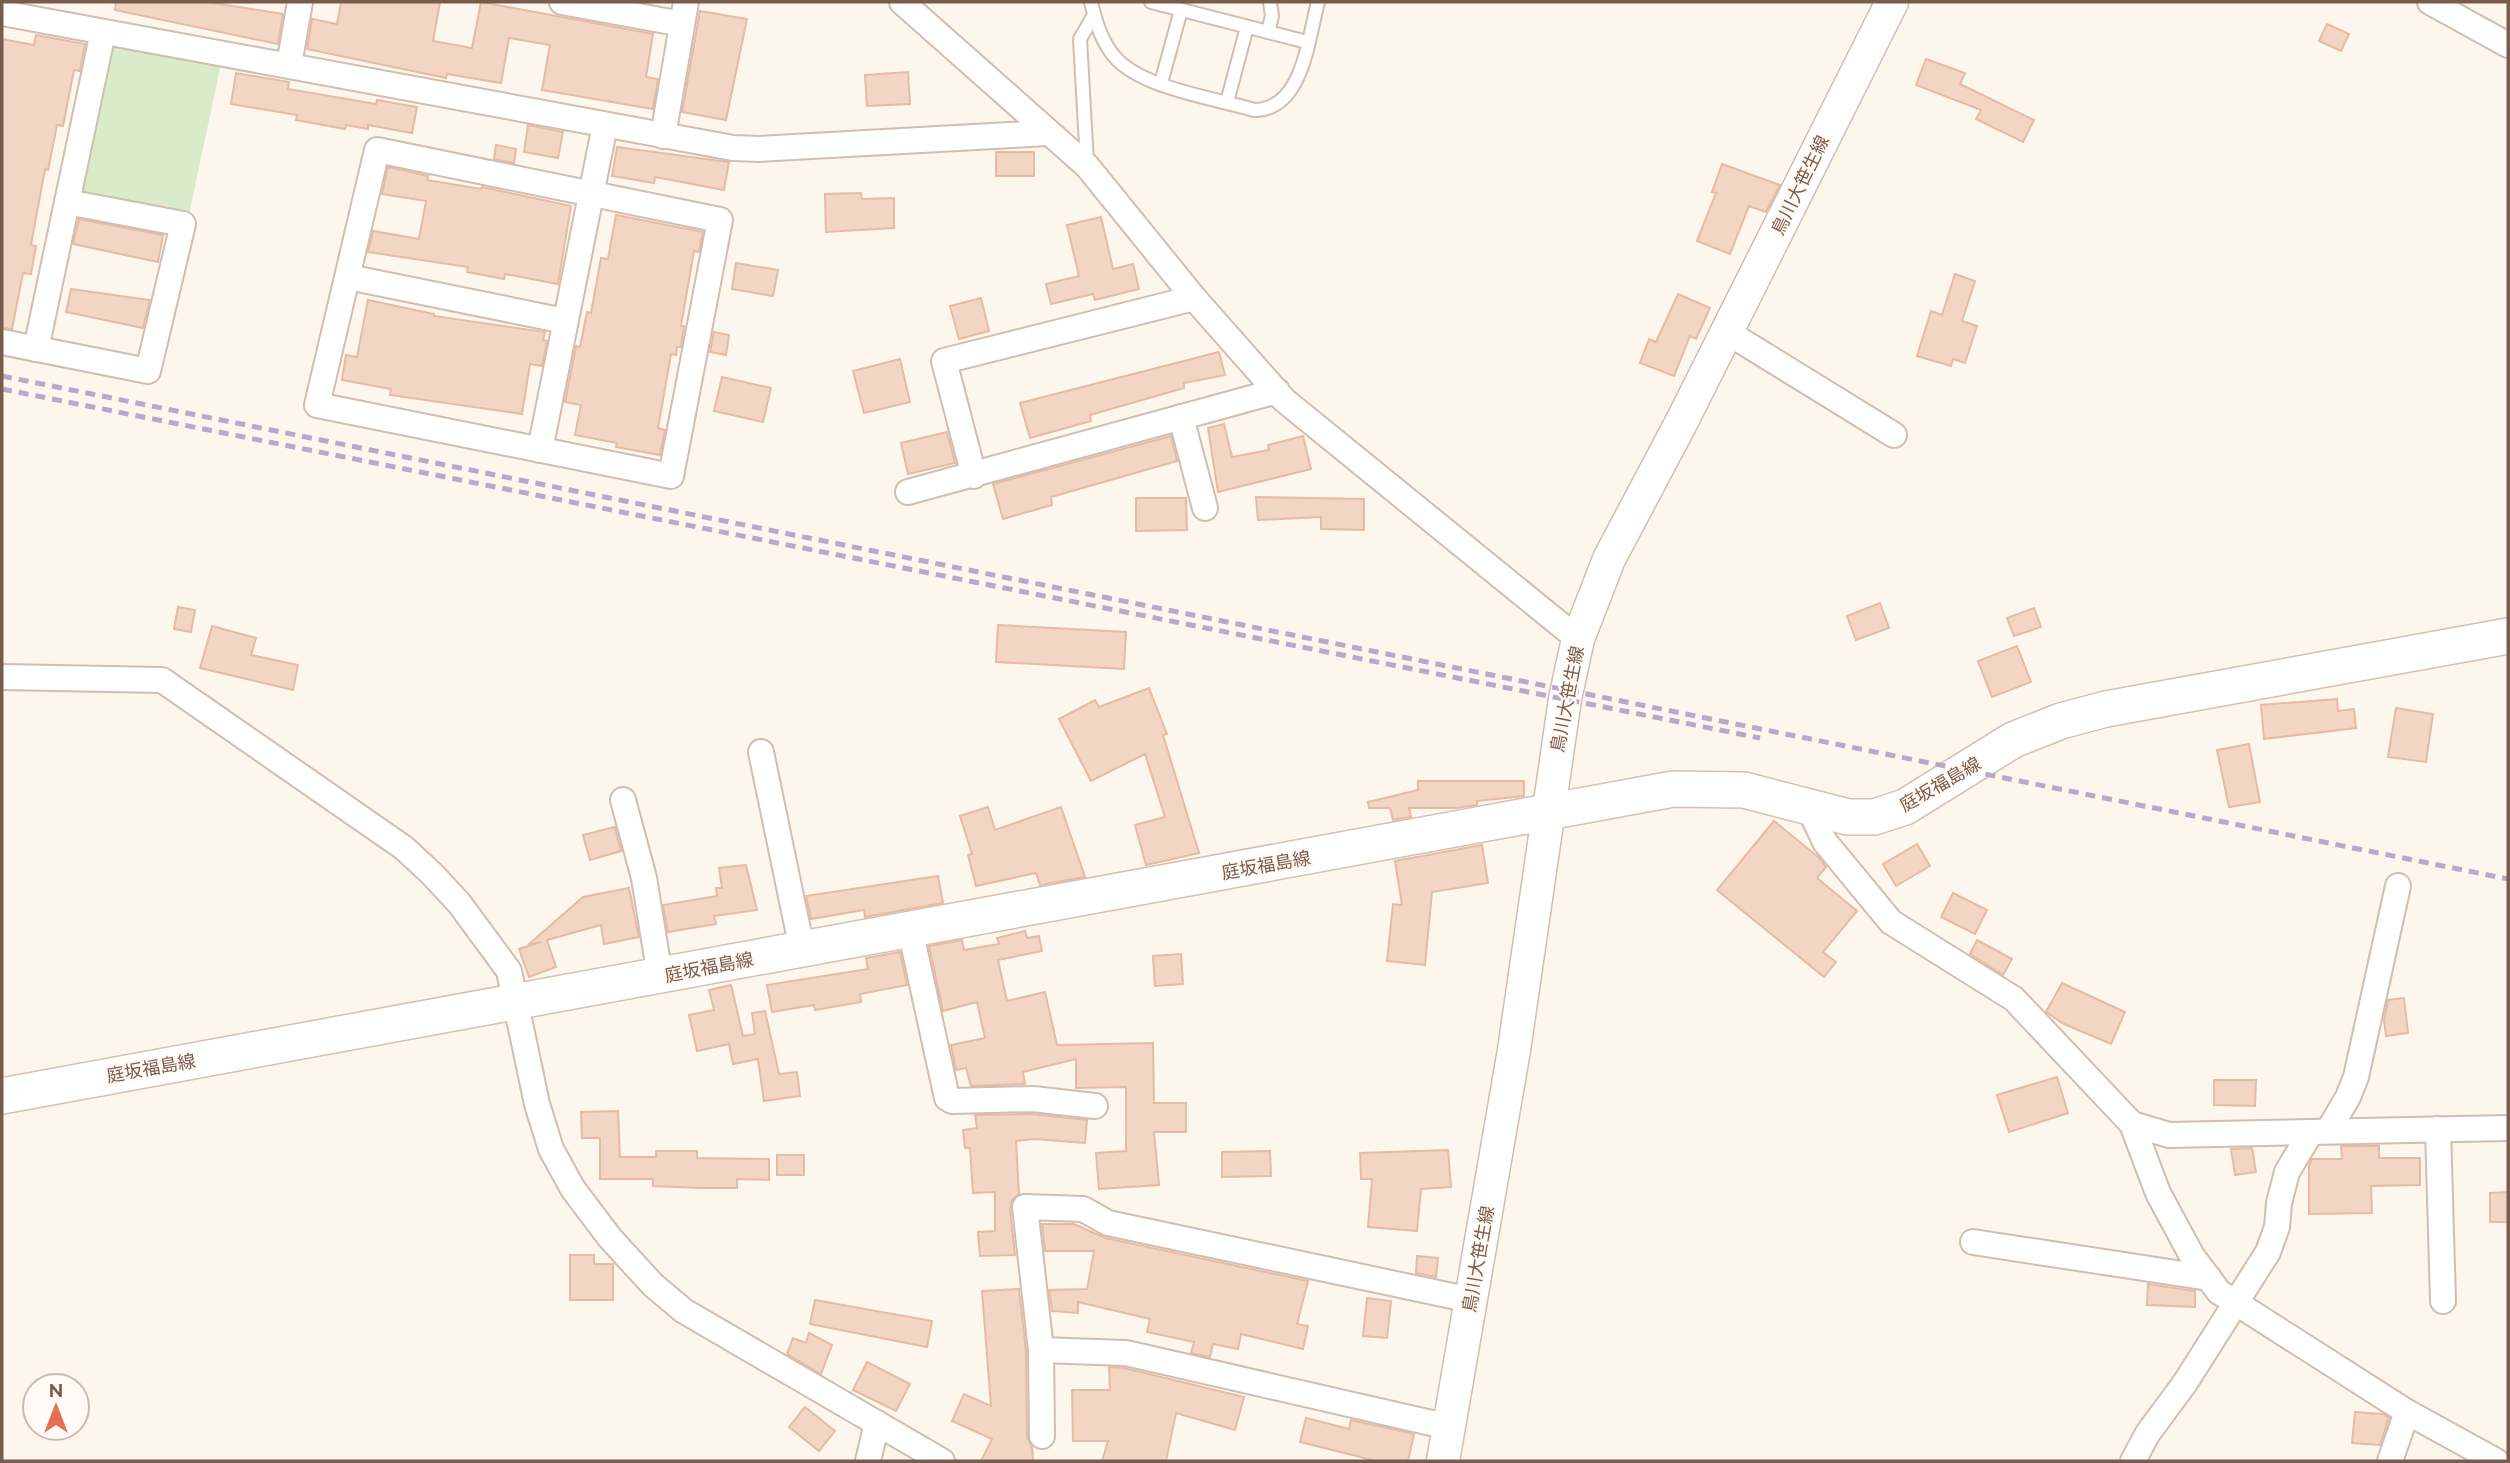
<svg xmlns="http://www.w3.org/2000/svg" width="2510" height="1463" viewBox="0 0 2510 1463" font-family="Raleway,'Noto Sans JP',sans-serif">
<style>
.green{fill:#d8ecc9}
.building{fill:#f3d5c3;stroke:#e6bba3;stroke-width:2}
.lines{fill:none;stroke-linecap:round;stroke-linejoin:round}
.service-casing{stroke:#d1beb0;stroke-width:16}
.minor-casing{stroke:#d1beb0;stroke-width:28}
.tertiary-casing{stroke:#d1beb0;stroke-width:35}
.secondary-casing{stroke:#d6c0b0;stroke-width:38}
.service{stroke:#fff;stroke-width:12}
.minor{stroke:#fff;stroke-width:24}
.tertiary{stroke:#fff;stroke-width:32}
.secondary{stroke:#fff;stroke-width:35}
.rail{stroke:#b9a8c9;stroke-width:5;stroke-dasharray:10 7;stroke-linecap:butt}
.labels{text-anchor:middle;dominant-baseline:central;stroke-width:5;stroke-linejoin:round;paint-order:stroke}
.street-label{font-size:18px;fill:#7a5c4d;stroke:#fffaf3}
</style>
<rect width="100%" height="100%" fill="#fdf6ec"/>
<polygon class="green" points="107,39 222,59 188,219 74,197"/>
<g class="building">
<polygon points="116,2 208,2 283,14 278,44 115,10"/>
<polygon points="341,2 440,2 433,41 472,48 481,2 653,34 646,77 658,79 653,109 542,90 550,45 509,38 501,83 447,74 446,78 307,49 312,19 337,24"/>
<polygon points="700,11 747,19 726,120 682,112"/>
<polygon points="2327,24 2349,34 2341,51 2319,41"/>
<polygon points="36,35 85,44 80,71 74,70 63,126 57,125 48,170 45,169 31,245 36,246 31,274 23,273 12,329 2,328 2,39 34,45"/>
<polygon points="1926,59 1965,73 1960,84 2034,120 2023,142 1976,119 1981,110 1916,85"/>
<polygon points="908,72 910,104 867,106 865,75"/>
<polygon points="236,73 289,82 288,89 376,104 377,100 417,107 412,133 368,125 368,129 346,125 345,129 296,120 297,115 231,104"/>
<polygon points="528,125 563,132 558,158 524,152"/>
<polygon points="496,145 516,149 514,163 494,159"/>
<polygon points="617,147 729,162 724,190 655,177 654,183 612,176"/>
<rect x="996" y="152" width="38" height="24"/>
<polygon points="1722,164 1780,185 1766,212 1749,206 1730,254 1697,241 1716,193 1712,192"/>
<polygon points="388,167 428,176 427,180 481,189 482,187 571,206 558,284 505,274 504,279 467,272 468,267 368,252 373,231 419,239 426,201 382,194"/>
<polygon points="861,193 862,199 894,198 894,228 826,232 825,194"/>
<polygon points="616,215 703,232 699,252 694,251 681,326 684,326 681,347 677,347 676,355 671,354 658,428 665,430 660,455 616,447 617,443 575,435 581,405 565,402 576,346 580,347 587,312 591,313 601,258 608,259"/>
<polygon points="1101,217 1113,269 1133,264 1139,289 1095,300 1093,294 1051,304 1046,284 1079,276 1067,225"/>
<polygon points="79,219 163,235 158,262 73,244"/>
<polygon points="736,263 778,270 773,296 732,289"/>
<polygon points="1955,274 1975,281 1962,321 1977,326 1965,363 1953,359 1951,366 1917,356 1931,311 1942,315"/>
<polygon points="71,289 150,300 143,328 66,312"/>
<polygon points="1678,294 1710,308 1696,339 1690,336 1674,376 1640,363 1649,339 1656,342"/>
<polygon points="981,298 989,331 959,339 950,306"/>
<polygon points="368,300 434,314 434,316 545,332 543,340 547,341 542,366 530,364 522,414 390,395 391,389 342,380 346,355 357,357"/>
<polygon points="714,332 729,335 726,355 710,352"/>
<polygon points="1219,352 1225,375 1184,383 1184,388 1090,415 1091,421 1030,438 1020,403"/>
<polygon points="900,359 910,402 864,413 853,371"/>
<polygon points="722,377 771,388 763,422 714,411"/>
<polygon points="1224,424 1232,457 1269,450 1268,445 1303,436 1311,469 1218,492 1208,428"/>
<polygon points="947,432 955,463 908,474 901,443"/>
<polygon points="1171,436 1177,461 1051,497 1052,505 1003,519 993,484"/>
<polygon points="1256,497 1364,499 1364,530 1321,529 1321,517 1258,520"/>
<polygon points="1136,498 1186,498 1187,530 1136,531"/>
<polygon points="1880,603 1889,628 1856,640 1847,616"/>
<polygon points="178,607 195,610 191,632 174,629"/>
<polygon points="2034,608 2041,627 2014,636 2007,618"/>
<polygon points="998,625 1126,632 1124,669 996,662"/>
<polygon points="212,626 256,638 251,655 298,665 293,690 200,668"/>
<polygon points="2017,646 2031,682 1992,697 1978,661"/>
<polygon points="1149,688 1167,734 1163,735 1199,853 1146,865 1135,825 1165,817 1145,754 1091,781 1059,719 1095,700 1099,707"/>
<polygon points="2337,699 2338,711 2354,709 2356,728 2264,739 2261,705"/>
<polygon points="2396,708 2433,714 2426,762 2388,757"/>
<polygon points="2249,744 2260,802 2229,807 2217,750"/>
<polygon points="1418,781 1524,781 1524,796 1477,801 1477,805 1456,808 1409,808 1411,817 1393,820 1390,808 1369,808 1368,802 1418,790"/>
<polygon points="988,807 995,830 1061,807 1085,877 1040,885 1036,873 976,886 968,855 972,854 960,816"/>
<polygon points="1774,821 1818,857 1826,867 1817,878 1857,911 1823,952 1836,962 1824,977 1717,890"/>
<polygon points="615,827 621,851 590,860 583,835"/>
<polygon points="1917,844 1930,866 1896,886 1883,864"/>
<polygon points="1482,845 1488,883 1432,892 1425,965 1387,961 1393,904 1402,905 1395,861"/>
<polygon points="746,865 757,910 714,916 716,924 668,932 663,905 717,896 716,888 722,888 719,868"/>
<polygon points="938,876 943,903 865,917 864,910 811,919 806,896"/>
<polygon points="629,888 639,937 604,944 601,925 547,940 556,967 529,977 519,949 541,942 528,945 583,897"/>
<polygon points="1953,893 1987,910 1975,934 1941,917"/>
<polygon points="1025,931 1027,938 1039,936 1042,951 998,960 1007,1001 1045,992 1057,1045 1153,1043 1154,1103 1186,1103 1186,1132 1154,1132 1159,1185 1099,1189 1096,1153 1126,1151 1126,1087 1076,1088 1076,1059 1023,1072 1025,1084 971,1086 966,1068 956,1070 951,1045 985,1038 977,1002 943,1011 929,946 962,940 964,950 999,944 997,938"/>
<polygon points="1977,940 2012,959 2003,975 1970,954"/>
<polygon points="900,952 907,985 860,994 861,1002 815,1010 814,1005 772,1012 767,985 868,969 866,958"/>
<polygon points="1181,954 1183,984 1155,986 1153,956"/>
<polygon points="2062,983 2125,1012 2111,1044 2064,1024 2046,1012"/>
<polygon points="731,985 743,1036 755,1034 752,1013 765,1011 779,1074 797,1072 800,1096 764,1101 758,1059 733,1064 729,1044 697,1051 689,1015 714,1010 709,990"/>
<polygon points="2404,998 2408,1033 2386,1036 2384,1020 2388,1000"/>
<polygon points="2057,1077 2068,1113 2009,1132 1997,1095"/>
<polygon points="2214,1080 2256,1080 2255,1106 2214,1105"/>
<polygon points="618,1111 620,1157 656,1157 656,1151 697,1151 697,1158 769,1159 769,1180 737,1179 737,1188 700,1188 653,1186 653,1179 600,1179 600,1138 582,1138 581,1112"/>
<polygon points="1032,1114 1087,1120 1085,1143 1034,1139 1016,1141 1019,1194 1012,1200 1010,1209 1015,1255 980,1256 978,1232 995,1231 995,1192 973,1193 970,1148 965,1148 963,1130 977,1128 975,1115"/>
<polygon points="2341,1146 2379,1146 2379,1158 2420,1158 2420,1185 2371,1186 2372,1213 2309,1214 2309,1165 2312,1159 2342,1159"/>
<polygon points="2252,1148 2256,1172 2235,1175 2231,1149"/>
<polygon points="1448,1150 1451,1187 1421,1189 1417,1231 1368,1227 1372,1179 1361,1179 1360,1153"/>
<polygon points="1270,1151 1271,1176 1222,1177 1222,1152"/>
<rect x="777" y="1155" width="27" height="20"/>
<polygon points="2508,1192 2508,1222 2490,1222 2490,1193"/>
<polygon points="1042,1224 1074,1224 1105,1238 1308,1281 1297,1324 1308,1326 1303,1349 1241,1334 1238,1349 1213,1344 1210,1357 1191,1353 1194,1342 1147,1332 1150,1319 1078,1302 1078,1313 1052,1311 1049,1290 1087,1289 1094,1251 1045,1251"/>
<polygon points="570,1255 594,1255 594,1264 613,1264 613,1300 570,1300"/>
<polygon points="1417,1256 1438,1258 1436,1277 1416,1273"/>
<polygon points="2148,1284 2195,1291 2195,1307 2147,1305"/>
<polygon points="1019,1289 1026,1351 1027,1436 1032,1447 1033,1461 981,1461 992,1439 952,1421 964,1394 991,1406 982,1291"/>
<polygon points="1367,1298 1391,1301 1387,1338 1363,1336"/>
<polygon points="815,1300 932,1321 927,1347 810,1324"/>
<polygon points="809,1333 832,1345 821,1374 787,1354 793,1338 806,1343"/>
<polygon points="867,1362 910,1384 896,1411 853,1390"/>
<polygon points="1109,1367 1124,1368 1244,1397 1235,1430 1176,1413 1166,1461 1102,1461 1108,1441 1073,1441 1072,1390 1110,1390"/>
<polygon points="805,1407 835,1431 819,1451 789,1427"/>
<polygon points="2355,1412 2383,1414 2389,1418 2380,1445 2352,1443"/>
<polygon points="1306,1418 1349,1429 1351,1420 1414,1434 1408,1461 1376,1461 1300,1442"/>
</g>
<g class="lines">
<g class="service-casing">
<g id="service">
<path d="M1091,2C1095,20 1102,42 1114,56C1140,88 1214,98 1254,110C1303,110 1308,39 1318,2"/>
<polyline points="1151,2 1307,42"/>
<polyline points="1268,32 1272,16 1270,2"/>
<polyline points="1161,83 1181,10"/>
<polyline points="1227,102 1247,27"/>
<polyline points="1087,163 1080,39 1094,15"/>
</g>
</g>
<g class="minor-casing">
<g id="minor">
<polyline points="562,2 682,24"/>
<polyline points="902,2 1087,166 1194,298 1284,400 1578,639"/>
<polyline points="2430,2 2508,45"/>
<polyline points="2,13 733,148 759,149 1047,133"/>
<polyline points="289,65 300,2"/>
<polyline points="663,136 686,2"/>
<polygon points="377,150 720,220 671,476 317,405"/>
<polyline points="348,277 565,321"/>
<polyline points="1727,332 1894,435"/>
<polyline points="2,342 148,371 183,224 67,202"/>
<polyline points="36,349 103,32"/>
<polyline points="1181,417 1205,508"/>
<polyline points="540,450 605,125"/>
<polyline points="974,476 944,361 1194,298"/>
<polyline points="908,492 1277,391"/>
<polyline points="2,677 162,680 404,848 432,874 459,903 509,971 537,1104 551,1149 573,1189 610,1238 653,1285 684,1311 942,1461"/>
<polyline points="761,752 802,949"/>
<polyline points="623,800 644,878 660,976"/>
<polyline points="1809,808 1825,842 1891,922 2014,999 2132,1124 2169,1135 2508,1128"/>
<polyline points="910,929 947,1098 952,1101 1033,1099 1095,1106"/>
<polyline points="2132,1124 2158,1193 2192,1256 2219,1292 2407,1412 2496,1461"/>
<polyline points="2438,1129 2443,1301"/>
<polyline points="2328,1131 2348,1097 2356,1077 2398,886"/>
<polyline points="1973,1242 2209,1278"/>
<polyline points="1041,1350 1042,1436"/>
<polyline points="1449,1427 1126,1353 1041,1350 1025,1207 1083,1209 1108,1223 1471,1300"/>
<polyline points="868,1461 877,1423"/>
<polyline points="2133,1461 2148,1433 2185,1383 2268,1252 2277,1227 2279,1203 2287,1172 2311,1132"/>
<polyline points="2390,1461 2407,1412"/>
</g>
</g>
<g class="tertiary-casing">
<polyline id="tertiary" points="1443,1461 1514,1050 1565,699 1578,639 1609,559 1681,423 1892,2"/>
</g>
<g class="secondary-casing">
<polyline id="secondary" points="2,1096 1673,789 1744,790 1848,817 1874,817 1905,807 2013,740 2061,721 2106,709 2508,636"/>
</g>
<use href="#service" class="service"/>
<use href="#minor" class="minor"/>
<use href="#tertiary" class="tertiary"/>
<use href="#secondary" class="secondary"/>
<g class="rail">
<polyline points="2,376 2508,879"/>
<polyline points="2,389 1760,738"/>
</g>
</g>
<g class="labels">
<g class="street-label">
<text transform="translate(1800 185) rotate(-64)">鳥川大笹生線</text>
<text transform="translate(1567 699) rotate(-79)">鳥川大笹生線</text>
<text transform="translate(1940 784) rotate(-30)">庭坂福島線</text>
<text transform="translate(1266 865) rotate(-10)">庭坂福島線</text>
<text transform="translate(709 967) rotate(-11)">庭坂福島線</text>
<text transform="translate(151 1068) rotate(-10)">庭坂福島線</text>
<text transform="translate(1478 1259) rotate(-80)">鳥川大笹生線</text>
</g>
</g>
<rect width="2510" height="1463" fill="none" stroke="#7a5c4d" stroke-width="7"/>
<g transform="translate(56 1407)"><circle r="33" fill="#fffaf3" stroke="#cabbb1" stroke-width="2"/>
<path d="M0-5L12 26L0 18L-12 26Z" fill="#e76f51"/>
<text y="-10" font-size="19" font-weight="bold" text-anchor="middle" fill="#7a5c4d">N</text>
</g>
</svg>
